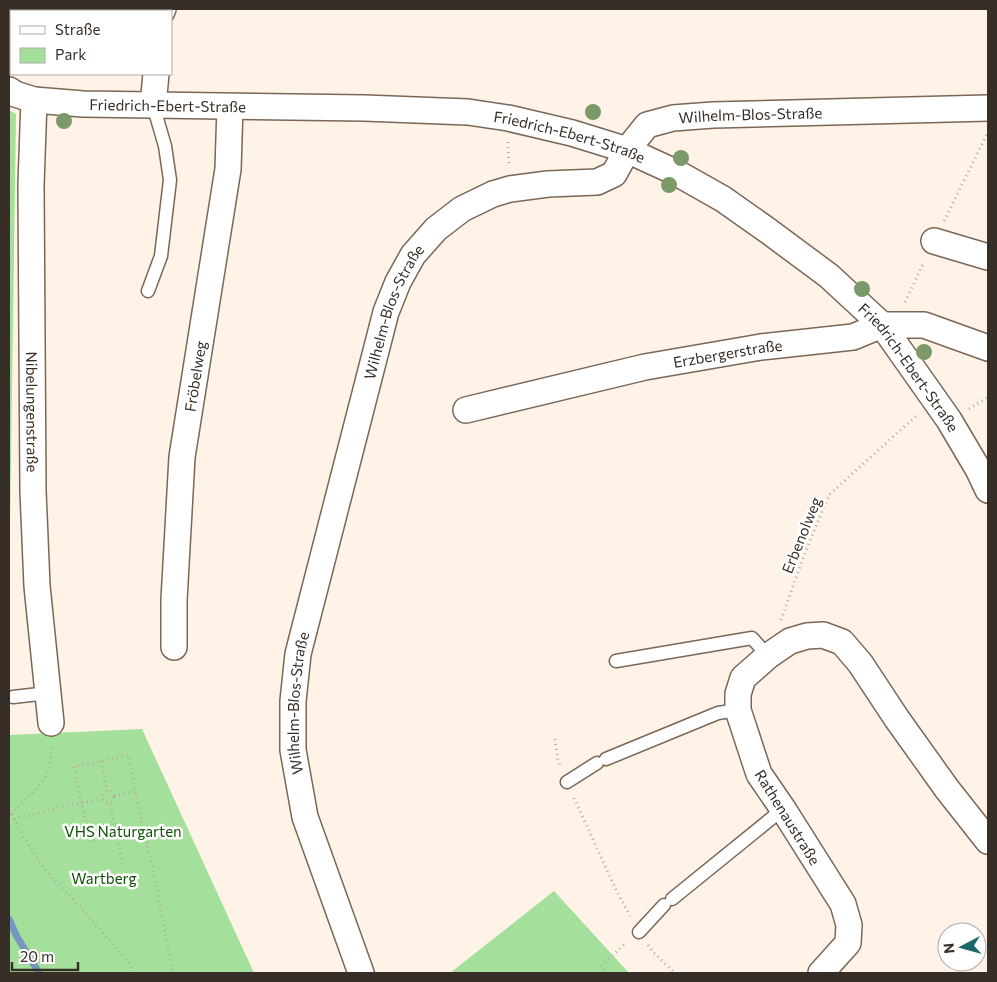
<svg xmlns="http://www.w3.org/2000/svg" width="997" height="982" viewBox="0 0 997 982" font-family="Commissioner,sans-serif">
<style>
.green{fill:#a4e09b}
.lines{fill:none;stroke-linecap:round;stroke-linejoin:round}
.stream{stroke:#7696bd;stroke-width:7}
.service-casing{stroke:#7a6757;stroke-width:15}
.minor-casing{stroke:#7a6757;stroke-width:28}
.path{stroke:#b7aca2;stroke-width:3;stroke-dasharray:1 4;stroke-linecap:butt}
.service{stroke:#fff;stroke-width:12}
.minor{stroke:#fff;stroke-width:25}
.tree{fill:#7c996a}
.labels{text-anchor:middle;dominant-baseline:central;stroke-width:5;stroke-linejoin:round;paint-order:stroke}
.street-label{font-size:15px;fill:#362e27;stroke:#fff}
.park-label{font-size:15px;fill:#105104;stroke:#fff}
</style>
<rect width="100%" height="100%" fill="#fff2e6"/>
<g class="green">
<polygon points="9,9 70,9 70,11 11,11 11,60 9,59"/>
<polygon points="9,110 16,114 9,595"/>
<polygon points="142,729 254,973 9,973 9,735"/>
<polygon points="554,891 629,973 450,973"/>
</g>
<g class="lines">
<polyline class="stream" points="9,919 16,935 39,973"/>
<g class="service-casing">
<g id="service">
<polyline points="148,291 161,256 170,180 165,146 153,105"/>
<polyline points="616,661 752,638 768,656"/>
<polyline points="13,697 48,693"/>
<polyline points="606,759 718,713 738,710"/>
<polyline points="567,782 597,763"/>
<polyline points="672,899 783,809"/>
<polyline points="639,932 664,905"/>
</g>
</g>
<g class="minor-casing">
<g id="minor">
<polyline points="162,11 163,9"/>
<path id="s1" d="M9,90L15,94L34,100L83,104L364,108L468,112L508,118L572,133L627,150L677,173L723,199L767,230L829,276L882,325L949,420L978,469L988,490"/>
<path id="s2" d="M34,100L31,185L33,491L37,586L51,723"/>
<polyline points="153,105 156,74"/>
<polyline points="934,241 988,257"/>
<path id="s3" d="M466,410L645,367L761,347L853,337L882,325H924L988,348"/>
<path id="s4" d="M174,647V600L182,457L228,169L230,107"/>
<path id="s5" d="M361,973L305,817L293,750V701L298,654L386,312L398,282L413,255L436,229L462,209L493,194L510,189L548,184L597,182L614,174L627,150L647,125L673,118L713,115L988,108"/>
<polyline points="821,973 848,943 849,925 843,904 783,809 759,774 738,710 738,694 743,678 768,656 790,641 807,636 823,635 842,642 860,663 897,719 947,789 988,841"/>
</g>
</g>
<g class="path">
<polyline points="41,9 41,11"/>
<polyline points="9,57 11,58"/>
<polyline points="508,142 509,166"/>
<polyline points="944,221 988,132"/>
<polyline points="905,302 924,262"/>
<polyline points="969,409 988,397"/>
<polyline points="781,620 806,550 829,495 917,415"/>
<polyline points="555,739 558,761 561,767"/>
<polyline points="101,761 107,791"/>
<circle cx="108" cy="797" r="6"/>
<polyline points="114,796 135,792"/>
<polyline points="574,798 617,892 630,916"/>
<polyline points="110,804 123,864"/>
<polyline points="9,810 31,849 52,878 74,900 128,961 133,973"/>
<path d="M11,814C25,799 43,787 49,767C51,761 51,753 51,746"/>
<polyline points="14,819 69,805 102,799"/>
<polyline points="143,830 90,842 74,767 128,755 143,830 151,860 172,968 172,973"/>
<polyline points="648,945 654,953 675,973"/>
<polyline points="608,973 601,966 626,943"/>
</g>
<use href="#service" class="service"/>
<use href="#minor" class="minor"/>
</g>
<g class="tree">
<circle cx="593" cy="112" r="8"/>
<circle cx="64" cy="121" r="8"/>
<circle cx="681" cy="158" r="8"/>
<circle cx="669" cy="185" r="8"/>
<circle cx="862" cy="289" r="8"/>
<circle cx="924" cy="352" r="8"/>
</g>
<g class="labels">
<g class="street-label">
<text stroke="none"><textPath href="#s1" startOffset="161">Friedrich-Ebert-Straße</textPath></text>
<text stroke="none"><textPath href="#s5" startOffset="1136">Wilhelm-Blos-Straße</textPath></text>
<text stroke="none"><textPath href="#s1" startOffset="566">Friedrich-Ebert-Straße</textPath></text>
<text stroke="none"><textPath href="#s5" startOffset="686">Wilhelm-Blos-Straße</textPath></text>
<text stroke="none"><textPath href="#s3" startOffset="268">Erzbergerstraße</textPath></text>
<text stroke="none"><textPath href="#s1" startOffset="986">Friedrich-Ebert-Straße</textPath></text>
<text stroke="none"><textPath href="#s4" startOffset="272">Fröbelweg</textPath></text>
<text stroke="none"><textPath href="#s2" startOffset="312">Nibelungenstraße</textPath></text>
<text transform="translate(801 535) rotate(-68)">Erbenolweg</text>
<text stroke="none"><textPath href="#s5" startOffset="281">Wilhelm-Blos-Straße</textPath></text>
<text transform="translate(788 817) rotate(58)">Rathenaustraße</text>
</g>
<g class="park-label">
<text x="123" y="831">VHS Naturgarten</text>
<text x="104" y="878">Wartberg</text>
</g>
</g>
<rect width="997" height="982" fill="none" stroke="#362e27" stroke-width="20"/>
<rect x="10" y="10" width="162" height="65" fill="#ffffff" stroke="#afaba9"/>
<rect x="20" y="26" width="25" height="8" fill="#ffffff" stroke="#afaba9"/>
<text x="55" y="35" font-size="15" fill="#362e27">Straße</text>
<rect x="20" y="48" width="25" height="15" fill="#a4e09b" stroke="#afaba9"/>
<text x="55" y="60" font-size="15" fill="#362e27">Park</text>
<g transform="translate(962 947) rotate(264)"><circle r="24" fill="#ffffff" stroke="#afaba9"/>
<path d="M0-4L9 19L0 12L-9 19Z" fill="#19676a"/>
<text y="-8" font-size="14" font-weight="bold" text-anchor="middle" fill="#362e27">N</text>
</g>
<path d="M12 962v8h66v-8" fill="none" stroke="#362e27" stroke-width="2.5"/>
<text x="20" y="962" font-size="15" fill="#362e27" stroke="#ffffff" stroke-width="4" paint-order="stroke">20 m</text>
</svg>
